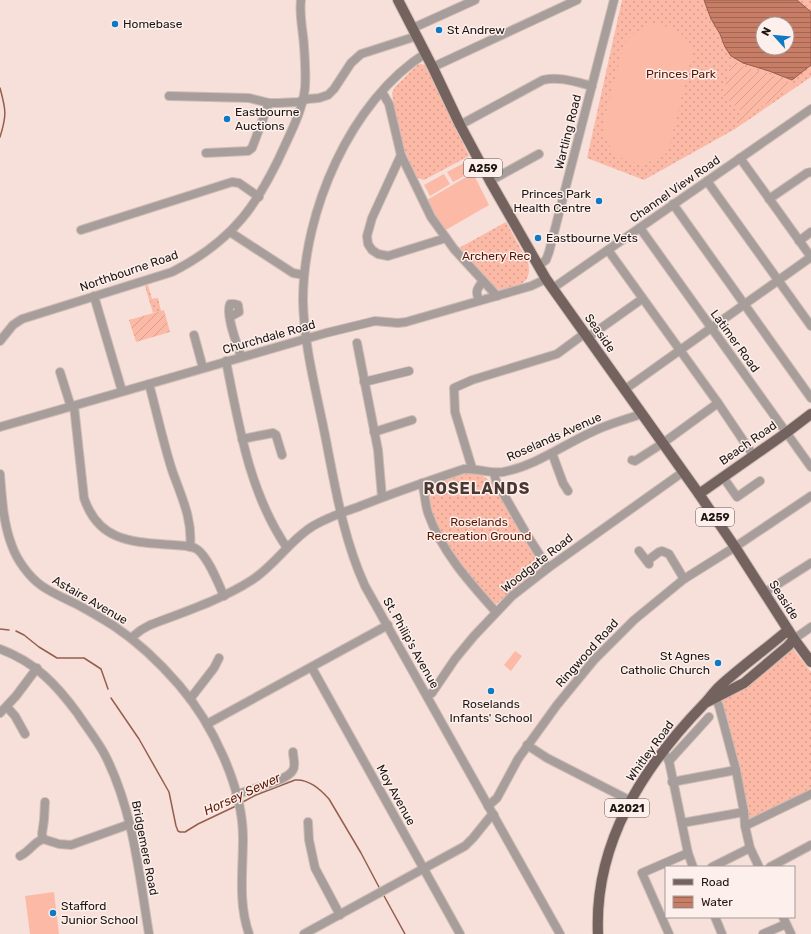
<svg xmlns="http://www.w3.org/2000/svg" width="811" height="934" viewBox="0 0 811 934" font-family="Rubik,sans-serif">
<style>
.grass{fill:url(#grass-dots);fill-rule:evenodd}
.garden{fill:url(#garden-furrows)}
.pitch{fill:#fbb9a6}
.water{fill:url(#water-rules);stroke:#955e4d;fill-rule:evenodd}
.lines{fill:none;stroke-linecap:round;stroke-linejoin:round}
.stream{stroke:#955e4d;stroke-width:1.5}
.minor-casing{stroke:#d0bcb6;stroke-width:10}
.major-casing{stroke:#d0bcb6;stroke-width:12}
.minor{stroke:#a79e9b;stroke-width:8}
.major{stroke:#73625d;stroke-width:10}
.poi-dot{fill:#0e79c4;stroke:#fdf0ec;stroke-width:1.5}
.labels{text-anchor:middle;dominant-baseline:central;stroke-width:3;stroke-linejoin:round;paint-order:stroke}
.shield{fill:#fdf0ec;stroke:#605754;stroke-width:1}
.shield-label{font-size:11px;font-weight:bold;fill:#1d1613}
.poi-label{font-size:12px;fill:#1d1613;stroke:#fdf0ec;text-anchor:start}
.park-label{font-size:12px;fill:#591500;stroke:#fdf0ec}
.street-label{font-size:12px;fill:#1d1613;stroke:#fdf0ec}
.water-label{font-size:13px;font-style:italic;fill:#611c06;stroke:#fdf0ec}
.district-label{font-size:16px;font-weight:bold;letter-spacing:1px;fill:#493732;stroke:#fdf0ec}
</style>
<defs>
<pattern id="grass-dots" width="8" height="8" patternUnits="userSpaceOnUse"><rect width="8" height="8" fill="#fbb9a6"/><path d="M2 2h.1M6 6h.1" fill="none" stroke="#d79e8e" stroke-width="1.8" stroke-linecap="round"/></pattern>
<pattern id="garden-furrows" width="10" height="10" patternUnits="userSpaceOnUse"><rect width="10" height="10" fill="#fbb9a6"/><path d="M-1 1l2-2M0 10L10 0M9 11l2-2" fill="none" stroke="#d79e8e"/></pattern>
<pattern id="water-rules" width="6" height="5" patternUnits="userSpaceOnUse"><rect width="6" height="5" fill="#c87d66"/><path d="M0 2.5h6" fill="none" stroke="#a26553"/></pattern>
</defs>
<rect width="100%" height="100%" fill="#f7e0da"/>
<g class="grass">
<path d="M622,0H811V77L735,129L644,180L587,158ZM763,24H787V48H763Z"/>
<polygon points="421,64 425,65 469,156 424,180 415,177 405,151 396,119 392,93 395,87 417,65"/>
<path d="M506,222L528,262C533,285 517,286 500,290L495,288L457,249Z"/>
<polygon points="148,285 152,299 158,298 161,311 153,313 145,286"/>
<path d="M467,473L482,475L491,482L540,564L539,569L496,604C477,591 417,511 431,489C435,482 459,476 467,473Z"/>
<polygon points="793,649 811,672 811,790 750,822 721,700"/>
</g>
<g class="garden">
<polygon points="732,60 742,66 767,73 795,85 738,122 742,112 723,95"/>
<polygon points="164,310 170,332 136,342 129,320"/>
</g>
<g class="pitch">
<path d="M650,25C669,24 688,32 693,52L668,152C658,161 645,165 631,162C624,160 617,156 613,150C597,131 607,110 612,89C616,74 620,59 624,44C631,34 639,29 650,25Z"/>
<polygon points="466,162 472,172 453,182 447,172"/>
<polygon points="473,173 489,205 444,231 427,200"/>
<polygon points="444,174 450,184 430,196 424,185"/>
<polygon points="515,651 522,656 511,671 504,665"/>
<polygon points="54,892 59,934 30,934 25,896"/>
</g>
<path class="water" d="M704,0H797L811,12V65L792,80L769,71L743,63L731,56L725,47L720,34L711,19ZM763,24H787V48H763Z"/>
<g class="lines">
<g class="stream">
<path d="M0,88C6,110 7,115 0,137"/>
<polyline points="0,629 9,630"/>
<polyline points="16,631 24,635 39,647 57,658 84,658 101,669 108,689"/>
<polyline points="111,698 139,739 169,792 176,826 178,831 180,832 185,832 198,824 236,806"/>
<path d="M241,803L256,795L295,780C309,779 320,789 329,799L361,853L380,889"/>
<polyline points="383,894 405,934"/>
</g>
<g class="minor-casing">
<g id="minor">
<polyline points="413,28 475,0"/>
<path d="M426,53C350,101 303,212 303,301C304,346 316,390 325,435C335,486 343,538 365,586L560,934"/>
<polyline points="433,67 577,0"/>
<polyline points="382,92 389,104 401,155 431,217 454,249 497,296"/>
<polyline points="169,96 249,98 269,103 279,103 298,102 308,99 319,98 328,95 334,89 351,63 361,54 417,36"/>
<path d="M460,125L543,80C559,76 576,82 592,86"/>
<polyline points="206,153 248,151 252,148 269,103"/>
<polyline points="401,155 372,218 367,236 368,244 372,250 378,254 388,256 446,238"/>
<polyline points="740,158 811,257"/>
<polyline points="490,181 539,154"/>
<polyline points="707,181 811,326"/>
<polyline points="769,199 807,173 811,172"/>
<polyline points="673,204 811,398"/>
<polyline points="640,228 811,467"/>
<polyline points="81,230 232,182 239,183 259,197"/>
<polyline points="230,232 293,273 304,275"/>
<polyline points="799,241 811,232"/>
<polyline points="608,250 718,403 753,455"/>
<polyline points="538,266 546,260 549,252 614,0"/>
<polyline points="553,288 811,109"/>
<polyline points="94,296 122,391"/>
<path d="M479,300C475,291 477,289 483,281"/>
<path d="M230,317L239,312L238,305L234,304H230C225,315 238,346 241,357"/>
<polyline points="194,335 203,368"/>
<polyline points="587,338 642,299"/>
<path d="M0,341L13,325L22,319L172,272C233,241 259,204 286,143C294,126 303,107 305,88C306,74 305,60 304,46C303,30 299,15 301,0"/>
<polyline points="357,343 378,450 382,497"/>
<path d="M226,361C239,426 249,492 287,548"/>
<polyline points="60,372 71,407"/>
<polyline points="364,382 409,371"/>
<path d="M149,384C157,413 163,442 172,470C181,496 193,519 190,547"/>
<polyline points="624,390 811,257"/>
<path d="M74,406L84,498C99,543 134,542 174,545C182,546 192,545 198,550C209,559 218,583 224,596"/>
<polyline points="0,427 326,333 375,321 398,323 406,322 531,286 546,279"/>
<polyline points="374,432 412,420"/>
<polyline points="242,439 273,433 276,435 282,455"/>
<polyline points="552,453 563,483 568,491"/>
<polyline points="632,460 635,461 663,443 718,403"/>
<polyline points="472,468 455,412 454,388 472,380 557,354 584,334"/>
<polyline points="494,473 496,481 527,535 548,568"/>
<path d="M0,474C2,498 3,523 12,546C17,560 29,577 42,586C52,593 64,598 74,603C88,610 101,618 114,626C138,642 160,663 179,685C212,723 243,787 243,838C243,871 238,903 249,934"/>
<polyline points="723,477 737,497 760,481"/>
<path d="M422,483C425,493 425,504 428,513C441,551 470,583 496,612"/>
<polyline points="639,551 649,564"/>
<polyline points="647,561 659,552 662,551 669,554 684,579"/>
<polyline points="764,593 811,563"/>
<path d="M131,638L141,630L150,625C184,612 221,600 252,580C275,565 290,540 313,526C327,518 343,512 358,507C393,493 428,481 464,469C477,468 490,474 503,472C535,466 563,445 592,432C608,424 625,420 641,414"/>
<polyline points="794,639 811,627"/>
<path d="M0,649C35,662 56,684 78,714C87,728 97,740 105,755C133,810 139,873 149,934"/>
<polyline points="312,668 460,934"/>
<polyline points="713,694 719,706 736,770 744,812 745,826 750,848 759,867"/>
<polyline points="427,696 432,693 455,659 474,636 512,596 548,568 683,472"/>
<polyline points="190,699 214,668 219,658"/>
<polyline points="7,707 15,716 25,734"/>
<polyline points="0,713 16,696 37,668"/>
<polyline points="207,724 388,625"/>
<polyline points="527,745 547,758 631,801"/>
<polyline points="663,751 669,761 688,853 693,867"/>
<polyline points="669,761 709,717"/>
<polyline points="672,782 736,770"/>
<path d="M236,795C248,789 287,782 293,770C296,765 293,758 293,752"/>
<polyline points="488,806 497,798 518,759 557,705 594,660 634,620 684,579 735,547 811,496"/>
<polyline points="308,822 309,840 315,868 340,915"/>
<polyline points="682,823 744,812"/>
<polyline points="745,826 811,794"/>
<polyline points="43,839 59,844 71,845 130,824"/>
<path d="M20,856C29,852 34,842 43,839L42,834L44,820L45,802"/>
<polyline points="712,867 750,848"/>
<polyline points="770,867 811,845"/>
<polyline points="715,917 722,934"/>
<polyline points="783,917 791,934"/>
<polyline points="304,934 465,846 473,838 490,817 494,815"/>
<polyline points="669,934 642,873 688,853"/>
<polyline points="763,934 786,924"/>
</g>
</g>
<g class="major-casing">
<g id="major">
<polyline points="398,0 433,68 460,125 490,181 546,279 699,494 735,547 794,639 811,662"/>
<polyline points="699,494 786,433 811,414"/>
<polyline points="707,702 744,683 788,646 794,639"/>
<path d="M598,934C594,843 643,767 704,704C710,698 714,691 720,686C742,666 766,649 788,630"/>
</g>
</g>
<use href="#minor" class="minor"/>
<use href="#major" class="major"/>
</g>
<g class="poi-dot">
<circle cx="115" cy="24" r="4"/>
<circle cx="439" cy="30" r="4"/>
<circle cx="227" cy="119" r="4"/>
<circle cx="599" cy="201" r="4"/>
<circle cx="538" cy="238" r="4"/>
<circle cx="718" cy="663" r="4"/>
<circle cx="491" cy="691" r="4"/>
<circle cx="53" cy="913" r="4"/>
</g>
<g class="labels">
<g class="shield">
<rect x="464" y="159" width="38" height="18" rx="3"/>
<rect x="696" y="508" width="38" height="18" rx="3"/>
<rect x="605" y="799" width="44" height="18" rx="3"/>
</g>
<g class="shield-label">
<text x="483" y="168">A259</text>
<text x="715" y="517">A259</text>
<text x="627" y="808">A2021</text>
</g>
<g class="poi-label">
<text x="123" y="24">Homebase</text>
<text x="447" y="30">St Andrew</text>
<text x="235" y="112">Eastbourne<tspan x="235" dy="14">Auctions</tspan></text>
<text x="591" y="194" text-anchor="end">Princes Park<tspan x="591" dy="14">Health Centre</tspan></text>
<text x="546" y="238">Eastbourne Vets</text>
<text x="710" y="656" text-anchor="end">St Agnes<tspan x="710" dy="14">Catholic Church</tspan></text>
<text x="491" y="704" text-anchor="middle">Roselands<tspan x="491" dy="14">Infants' School</tspan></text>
<text x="61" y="906">Stafford<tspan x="61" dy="14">Junior School</tspan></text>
</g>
<g class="park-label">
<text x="681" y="74">Princes Park</text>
<text x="496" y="256">Archery Rec</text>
<text x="479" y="522">Roselands<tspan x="479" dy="14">Recreation Ground</tspan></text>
</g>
<g class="street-label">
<text transform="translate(568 132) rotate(-76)">Wartling Road</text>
<text transform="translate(675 189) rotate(-35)">Channel View Road</text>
<text transform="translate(129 271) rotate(-19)">Northbourne Road</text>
<text transform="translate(600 333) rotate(55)">Seaside</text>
<text transform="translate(269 337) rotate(-16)">Churchdale Road</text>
<text transform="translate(735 341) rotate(54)">Latimer Road</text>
<text transform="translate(554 437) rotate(-24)">Roselands Avenue</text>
<text transform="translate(748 443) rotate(-35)">Beach Road</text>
<text transform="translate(537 563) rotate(-38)">Woodgate Road</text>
<text transform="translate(90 600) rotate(30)">Astaire Avenue</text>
<text transform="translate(784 600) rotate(57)">Seaside</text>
<text transform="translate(411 643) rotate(61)">St. Philip's Avenue</text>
<text transform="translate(587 653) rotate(-48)">Ringwood Road</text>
<text transform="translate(650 751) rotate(-54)">Whitley Road</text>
<text transform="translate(396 795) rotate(61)">Moy Avenue</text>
<text transform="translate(145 848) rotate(79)">Bridgemere Road</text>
</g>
<g class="water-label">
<text transform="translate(242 794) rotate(-25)">Horsey Sewer</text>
</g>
<g class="district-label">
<text x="477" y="488">ROSELANDS</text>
</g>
</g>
<rect x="665" y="866" width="130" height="52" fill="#fdf0ec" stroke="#a39995"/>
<rect x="673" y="879" width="20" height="6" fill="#73625d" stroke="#a39995"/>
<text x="701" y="886" font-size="12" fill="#1d1613">Road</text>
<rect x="673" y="896" width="20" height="12" fill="url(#water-rules)" stroke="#a39995"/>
<text x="701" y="906" font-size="12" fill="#1d1613">Water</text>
<g transform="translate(775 36) rotate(297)"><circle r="19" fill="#fdf0ec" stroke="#a39995"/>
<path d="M0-3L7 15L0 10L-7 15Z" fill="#0e79c4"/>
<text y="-6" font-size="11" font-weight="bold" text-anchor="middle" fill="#1d1613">N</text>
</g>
</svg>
